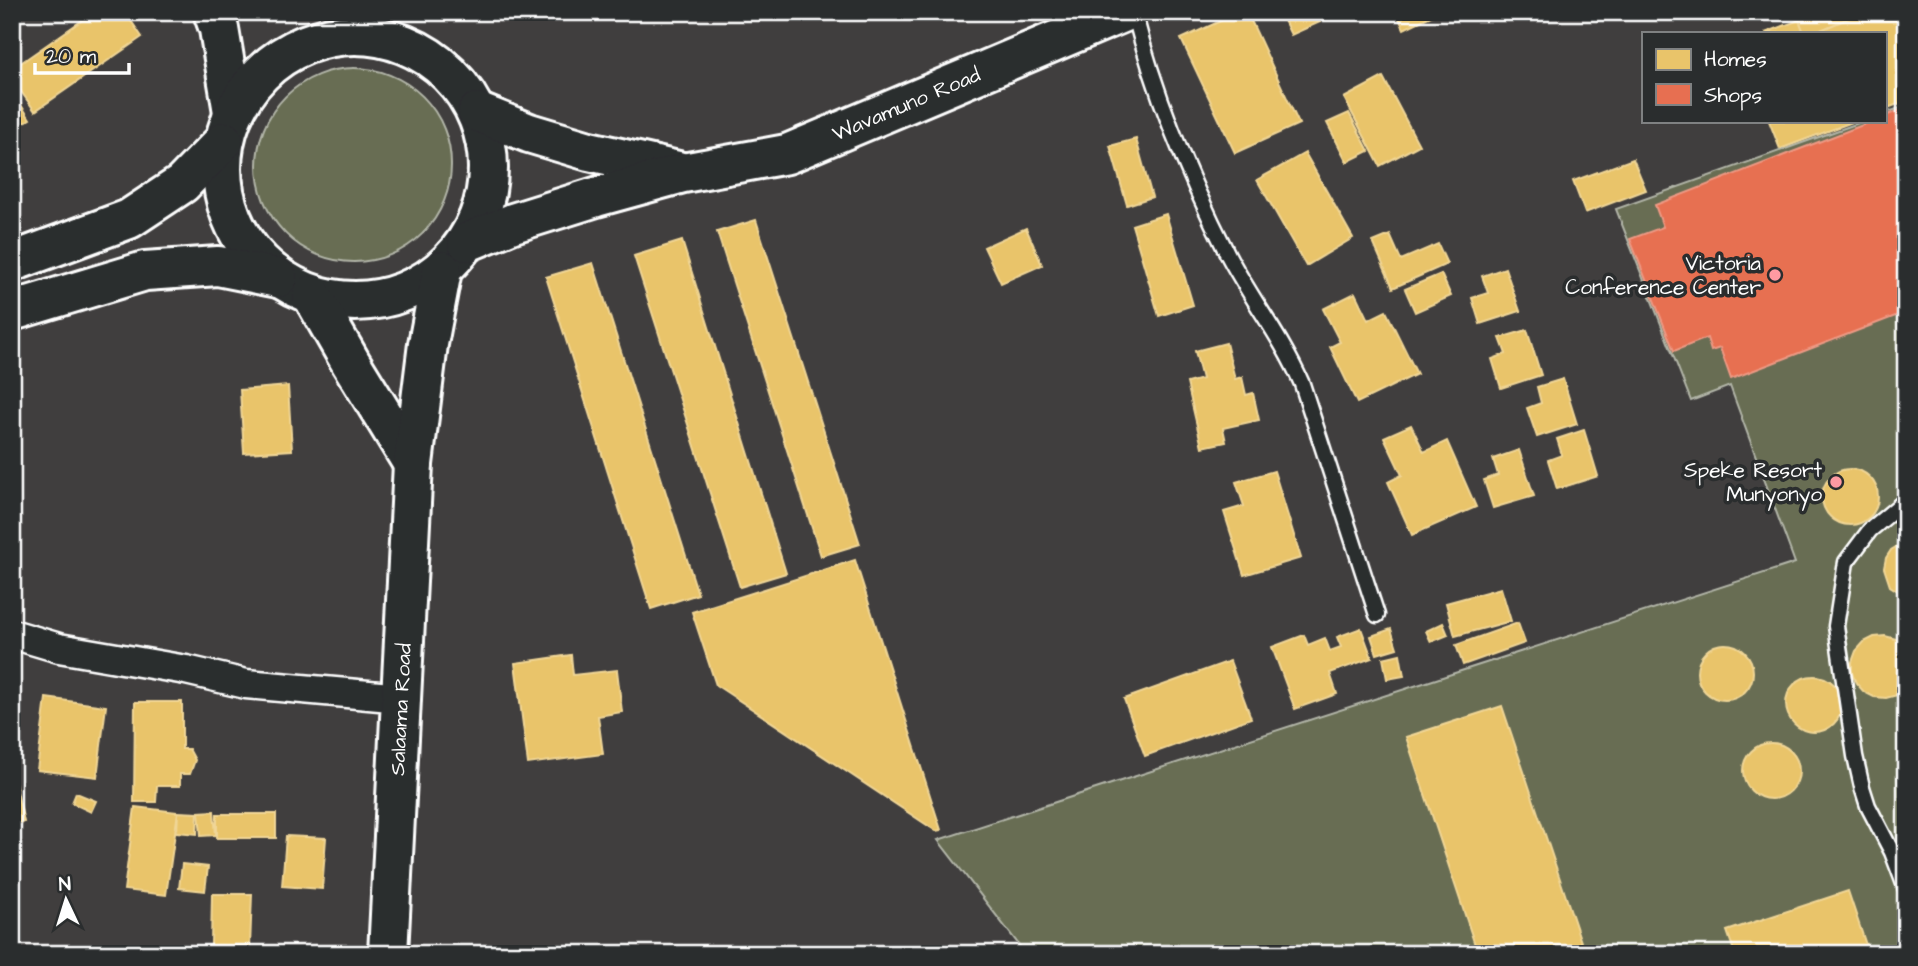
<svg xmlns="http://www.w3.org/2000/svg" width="1918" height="966" viewBox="0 0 1918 966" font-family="'Architects Daughter',sans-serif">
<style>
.green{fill:#676d53;stroke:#b3b6a9;stroke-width:2}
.homes{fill:#e9c46a;stroke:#f0d697;stroke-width:2}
.shops{fill:#e76f51;stroke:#ee9a85;stroke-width:2}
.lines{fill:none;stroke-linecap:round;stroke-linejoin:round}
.lane-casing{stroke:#fff;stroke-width:19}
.street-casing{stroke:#fff;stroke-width:33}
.secondary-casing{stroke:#fff;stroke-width:44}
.highway-casing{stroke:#fff;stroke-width:44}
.lane{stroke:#2a2d2e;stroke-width:14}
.street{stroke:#2a2d2e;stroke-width:28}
.secondary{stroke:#2a2d2e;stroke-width:38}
.highway{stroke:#2a2d2e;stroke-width:38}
.poi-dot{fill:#ff9aa2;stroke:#2a2d2e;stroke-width:2.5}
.labels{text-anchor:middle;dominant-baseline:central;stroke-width:7;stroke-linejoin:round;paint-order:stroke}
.street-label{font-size:21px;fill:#fff;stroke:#2a2d2e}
.poi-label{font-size:21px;fill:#fff;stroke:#2a2d2e;text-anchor:end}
</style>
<rect width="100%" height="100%" fill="#403e3e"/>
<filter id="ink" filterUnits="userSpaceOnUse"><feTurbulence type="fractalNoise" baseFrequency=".0143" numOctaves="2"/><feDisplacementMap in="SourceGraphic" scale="14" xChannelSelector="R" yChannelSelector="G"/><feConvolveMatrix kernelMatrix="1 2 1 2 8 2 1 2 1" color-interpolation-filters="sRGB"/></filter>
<g filter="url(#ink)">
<g class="green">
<circle cx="354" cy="165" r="97"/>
<polygon points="1906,106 1906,954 1026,954 938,840 1795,563 1730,386 1691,401 1616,209 1864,121 1885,121 1885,113"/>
</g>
<g class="homes">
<polygon points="94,12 125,12 142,37 35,111 12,79 12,69"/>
<polygon points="1240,12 1247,12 1299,124 1235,153 1181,39"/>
<polygon points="1280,12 1316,12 1320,22 1291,35"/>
<polygon points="1396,12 1439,12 1404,29"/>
<polygon points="1796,12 1863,12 1814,33 1804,33"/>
<polygon points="1863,12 1895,12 1906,39 1906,101 1885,109 1885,33 1814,33"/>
<polygon points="1799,20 1804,33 1765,33"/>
<polygon points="1383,77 1419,145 1380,166 1344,98"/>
<polygon points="12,91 30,119 12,130"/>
<polygon points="1349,113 1369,151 1347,162 1327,123"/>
<polygon points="1769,121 1855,121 1780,149"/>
<polygon points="1136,139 1152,197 1127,205 1110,146"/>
<polygon points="1305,153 1353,238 1306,266 1257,180"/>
<polygon points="1633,159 1646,190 1585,213 1573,181"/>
<polygon points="1166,214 1193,305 1159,316 1132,225"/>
<polygon points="756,220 860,544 821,556 717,232"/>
<polygon points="1026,228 1042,265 1001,283 984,247"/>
<polygon points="1390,235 1401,260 1438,244 1447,264 1393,288 1373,242"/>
<polygon points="682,241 786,573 740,587 634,256"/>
<polygon points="593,263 698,594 651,609 546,277"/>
<polygon points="1505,268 1520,311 1480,324 1472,298 1488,293 1482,276"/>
<polygon points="1441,274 1451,296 1415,312 1405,289"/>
<polygon points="1355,293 1368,320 1386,311 1417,374 1357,403 1330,347 1340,342 1323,309"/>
<polygon points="1527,330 1541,375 1501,388 1492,359 1506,354 1500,338"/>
<polygon points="1226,343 1235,379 1242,377 1246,395 1253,393 1259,420 1223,428 1226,442 1202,447 1187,383 1202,379 1195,351"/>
<polygon points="1563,379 1577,424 1537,437 1527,408 1541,403 1537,387"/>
<polygon points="288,386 292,450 244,453 240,390"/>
<polygon points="1905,419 1906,418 1906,445 1903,438"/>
<polygon points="1411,425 1424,452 1447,441 1476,507 1412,535 1388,482 1402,475 1384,437"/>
<polygon points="1584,430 1598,476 1557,489 1548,460 1562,455 1557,439"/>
<polygon points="1519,450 1534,496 1493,508 1484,480 1498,475 1493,459"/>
<circle cx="1850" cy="497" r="28"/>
<polygon points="1274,471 1301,558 1244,575 1224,512 1244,506 1236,482"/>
<polygon points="1906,541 1906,596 1890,586 1884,568 1886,558 1891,550"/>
<polygon points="855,560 941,830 936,831 716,685 692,612"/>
<polygon points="1501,588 1511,621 1455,636 1446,603"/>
<polygon points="1443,623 1448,635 1431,642 1426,631"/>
<polygon points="1518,623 1525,643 1463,665 1456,645"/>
<polygon points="1361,628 1372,658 1330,673 1337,694 1295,709 1272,647 1304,635 1308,645 1325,638 1330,651 1341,647 1337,637"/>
<polygon points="1391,629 1397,648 1377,654 1371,636"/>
<polygon points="1885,636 1896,639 1906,647 1906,688 1897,695 1886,698 1874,697 1864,692 1856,683 1852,673 1852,662 1856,651 1864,642 1874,637"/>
<circle cx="1725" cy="672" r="28"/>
<polygon points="1400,654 1404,676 1387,679 1383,658"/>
<polygon points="571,655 573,675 617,670 622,712 598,716 603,754 528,764 515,663"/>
<polygon points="1230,661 1251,718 1145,756 1124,699"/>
<circle cx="1814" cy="704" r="28"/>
<polygon points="46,698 106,706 97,777 37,770"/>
<polygon points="135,702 182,702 182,749 189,749 195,760 190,774 180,774 180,786 157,786 156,802 134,802"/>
<polygon points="1502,706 1563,888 1585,954 1478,954 1406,737"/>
<circle cx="1771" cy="771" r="28"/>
<polygon points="15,783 24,822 12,824 12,784"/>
<polygon points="76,793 96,801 91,812 72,803"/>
<polygon points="135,807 178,812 166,895 124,890"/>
<polygon points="214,811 216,835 201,836 199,812"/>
<polygon points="178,812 198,813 197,834 177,832"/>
<rect x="217" y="814" width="59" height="24"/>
<polygon points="286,836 326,838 322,889 282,886"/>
<polygon points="182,864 208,867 205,891 179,888"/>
<polygon points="1848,891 1869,954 1735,954 1727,931"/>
<polygon points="212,894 252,894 250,947 211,945"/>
<polygon points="19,934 22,954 12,954 12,935"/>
</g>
<polygon class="shops" points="1906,108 1906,312 1731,379 1720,348 1711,351 1707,338 1674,351 1630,239 1663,227 1655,205 1873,121 1885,121 1885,116"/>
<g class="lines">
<g class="lane-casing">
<g id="lane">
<path d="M1134,12C1155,95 1189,178 1228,255C1251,299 1282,338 1302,384L1377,615"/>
<polyline points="1906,500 1870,530 1846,562 1836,626 1855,756 1862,787 1868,806 1892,852 1906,889"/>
</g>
</g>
<g class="street-casing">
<polyline id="street" points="12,634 59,648 186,670 246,684 402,698"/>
</g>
<g class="secondary-casing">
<g id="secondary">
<polyline points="213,12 219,29 233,112"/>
<circle cx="355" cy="168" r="133"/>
<polyline points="477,112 529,133 589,151 678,171"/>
<path id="s1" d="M467,242L513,223L596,197L683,173L787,154L1124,12"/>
<polyline points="312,295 351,363 413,464"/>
<path id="s2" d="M388,954L413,464L428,344L442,270"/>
</g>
</g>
<g class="highway-casing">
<g id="highway">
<polyline points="12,262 129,219 182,184 224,141"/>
<polyline points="12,311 145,271 218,266 278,278"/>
</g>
</g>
<use href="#lane" class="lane"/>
<use href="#street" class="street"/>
<use href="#secondary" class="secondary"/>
<use href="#highway" class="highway"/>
</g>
</g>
<g class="poi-dot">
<circle cx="1775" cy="275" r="7"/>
<circle cx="1836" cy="482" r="7"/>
</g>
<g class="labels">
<g class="street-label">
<text stroke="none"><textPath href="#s1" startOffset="462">Wavamuno Road</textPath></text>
<text stroke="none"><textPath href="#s2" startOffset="245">Salaama Road</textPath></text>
</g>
<g class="poi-label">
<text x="1761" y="263">Victoria<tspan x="1761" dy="24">Conference Center</tspan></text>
<text x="1822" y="470">Speke Resort<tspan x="1822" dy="24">Munyonyo</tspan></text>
</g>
</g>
<rect width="1918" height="966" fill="none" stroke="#2a2d2e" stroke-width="42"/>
<rect x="21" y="21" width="1876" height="924" fill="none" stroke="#fff" stroke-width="2.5" filter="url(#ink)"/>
<rect x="1642" y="32" width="245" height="91" fill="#2a2d2e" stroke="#7f8182" stroke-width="2"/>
<rect x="1656" y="49" width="35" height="21" fill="#e9c46a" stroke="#7f8182" stroke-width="2"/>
<text x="1704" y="66" font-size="21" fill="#ffffff">Homes</text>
<rect x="1656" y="84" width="35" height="21" fill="#e76f51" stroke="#7f8182" stroke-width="2"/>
<text x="1704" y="102" font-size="21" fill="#ffffff">Shops</text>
<g transform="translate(66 900) rotate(356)" stroke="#2a2d2e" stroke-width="5" paint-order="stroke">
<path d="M0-5L12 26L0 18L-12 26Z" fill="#ffffff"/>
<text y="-10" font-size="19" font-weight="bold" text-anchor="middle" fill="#ffffff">N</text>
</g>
<path d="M35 63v10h94v-10" fill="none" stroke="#ffffff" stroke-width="3.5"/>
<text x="46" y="63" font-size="21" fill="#ffffff" stroke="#2a2d2e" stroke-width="5" paint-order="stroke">20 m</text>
</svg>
